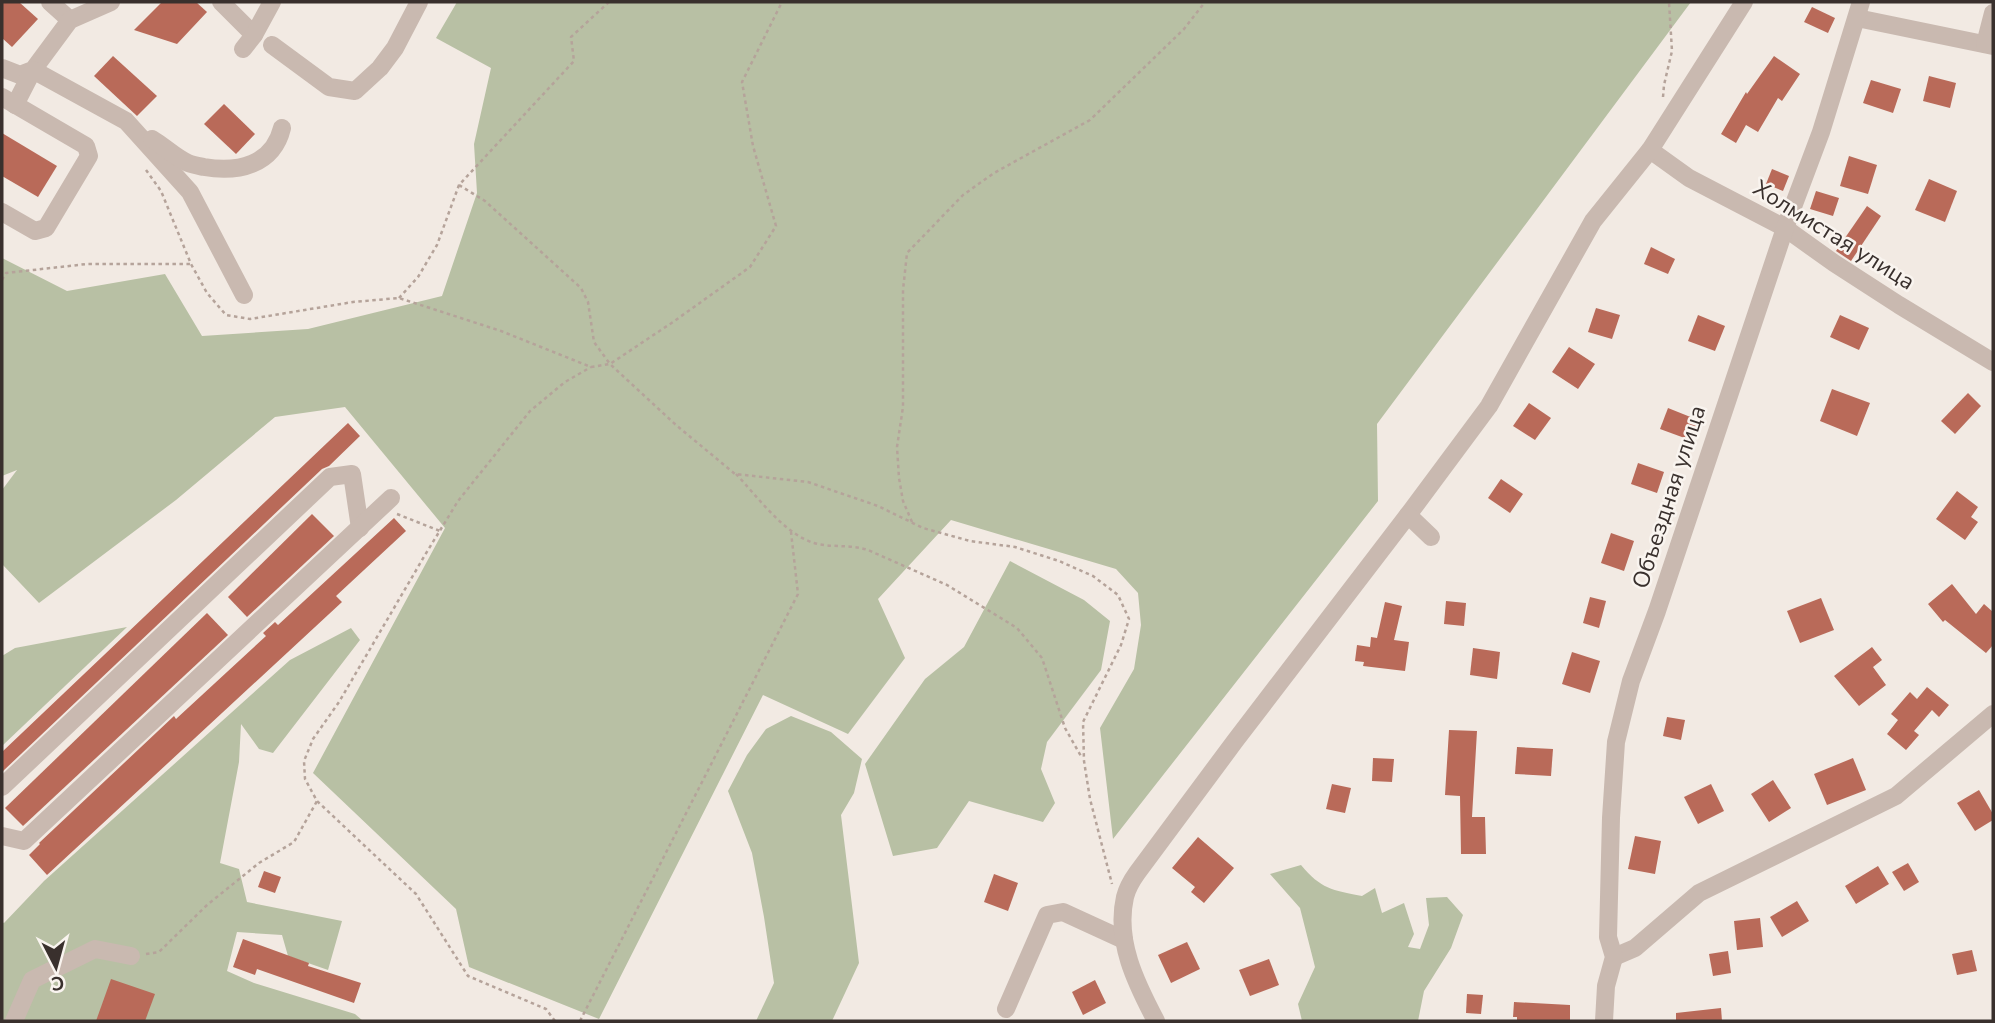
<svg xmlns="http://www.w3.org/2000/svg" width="1995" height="1023" viewBox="0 0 1995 1023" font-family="'Nunito Sans',sans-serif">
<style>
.green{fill:#b8c0a4}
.building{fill:#b96a59}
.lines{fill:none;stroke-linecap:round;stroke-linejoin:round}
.path{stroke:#b5a39a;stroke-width:2.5;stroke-dasharray:3.5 3.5;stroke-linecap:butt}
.minor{stroke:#c9b9b0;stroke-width:18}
.labels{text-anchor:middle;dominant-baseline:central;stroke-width:5;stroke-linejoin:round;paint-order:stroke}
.street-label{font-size:23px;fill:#39302d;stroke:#f9f4ef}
</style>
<rect width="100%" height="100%" fill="#f2eae3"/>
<g class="green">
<polygon points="457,2 1691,2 1377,424 1378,501 1113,839 1100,728 1134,669 1141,625 1138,593 1116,569 951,520 878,599 905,658 848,734 763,695 599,1019 469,967 456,909 313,773 445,528 345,407 275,417 176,500 39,603 2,564 2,490 17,470 2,476 2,258 67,291 165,274 202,336 308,329 442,296 477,193 474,144 491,68 436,38"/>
<polygon points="1010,561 1084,600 1110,621 1101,670 1047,742 1041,769 1055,803 1043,822 969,801 937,848 893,856 865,764 925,679 964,647"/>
<polygon points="127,627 2,746 2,656 15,648"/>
<polygon points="351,628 360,640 273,753 259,749 241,724 239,762 220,863 239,869 247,902 342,921 328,970 288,956 282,935 237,932 227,971 254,983 355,1014 363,1021 2,1021 2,922 4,923 44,881 290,660"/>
<polygon points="791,716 831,732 862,759 854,793 841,815 859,963 832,1021 756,1021 774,983 764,917 752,853 728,791 747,755 766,729"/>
<path d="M1301,865C1321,889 1332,890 1362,896L1375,888L1382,913L1404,903L1414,934L1408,947L1420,949L1429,925L1426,898L1447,897L1463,915L1451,948L1424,991L1418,1021H1302L1298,1004L1315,967L1300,908L1270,874Z"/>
</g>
<g class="building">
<polygon points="2,2 19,2 38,19 12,47 2,38"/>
<polygon points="162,2 196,2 207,12 177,44 134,30"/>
<polygon points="1812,7 1835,18 1828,33 1804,22"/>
<polygon points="113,56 157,96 137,116 94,76"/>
<polygon points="1774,56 1800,74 1782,101 1778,98 1758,132 1746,125 1736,143 1721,134 1746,92 1747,94"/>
<polygon points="1929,76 1956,83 1950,108 1923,101"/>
<polygon points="1871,80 1901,89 1893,113 1863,103"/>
<polygon points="224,104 255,134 236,154 204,124"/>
<polygon points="2,133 57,166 38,197 2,176"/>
<polygon points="1849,156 1877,165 1868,194 1840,186"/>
<polygon points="1772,169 1789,176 1783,191 1766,184"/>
<polygon points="1929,179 1957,191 1945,222 1915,210"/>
<polygon points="1816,191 1839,198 1833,216 1810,209"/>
<polygon points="1867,206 1881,216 1851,261 1836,251"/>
<polygon points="1651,247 1675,259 1668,274 1644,264"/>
<polygon points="1596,308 1620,315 1612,339 1588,332"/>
<polygon points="1698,315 1725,326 1715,351 1688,341"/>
<polygon points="1840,315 1869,328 1859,350 1830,337"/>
<polygon points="1569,347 1595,364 1578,389 1552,372"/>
<polygon points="1832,389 1870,403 1857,436 1820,421"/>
<polygon points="1968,393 1981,406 1955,434 1941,421"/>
<polygon points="1529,403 1551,418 1535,440 1513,426"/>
<polygon points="1668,408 1698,420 1690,440 1660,429"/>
<polygon points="348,423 360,436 329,466 322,469 2,772 2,752"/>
<polygon points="1638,463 1664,472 1657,493 1631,484"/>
<polygon points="1501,479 1523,494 1510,513 1488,498"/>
<polygon points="1957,491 1978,507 1971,517 1978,522 1965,540 1936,519"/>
<polygon points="312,514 334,536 247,617 228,597"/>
<polygon points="394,518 406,531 336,596 342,602 47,875 29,855 40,844 39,843 174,716 176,719 266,636 263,633 275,622 278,625"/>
<polygon points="1611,533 1634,541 1624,571 1601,563"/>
<polygon points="1952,584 1976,614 1984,604 1993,612 1993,645 1986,653 1945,620 1943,622 1928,604"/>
<polygon points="1590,597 1606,601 1599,628 1583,623"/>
<polygon points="1821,598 1834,630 1800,643 1787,611"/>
<polygon points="1446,601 1466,603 1464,626 1444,624"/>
<polygon points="1385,602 1402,606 1394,640 1409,642 1405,671 1363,666 1364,662 1355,661 1357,645 1370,647 1371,637 1377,638"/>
<polygon points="207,613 228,635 23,826 5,808"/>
<polygon points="1872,647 1882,660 1873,667 1886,685 1859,706 1834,676"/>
<polygon points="1473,648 1500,652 1497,679 1470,675"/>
<polygon points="1572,652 1600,661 1590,693 1562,684"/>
<polygon points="1927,687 1949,705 1939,717 1932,710 1914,731 1919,735 1906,750 1887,734 1898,720 1891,714 1910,692 1917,699"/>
<polygon points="1667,717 1685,720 1681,740 1663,736"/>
<polygon points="1449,730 1477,731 1472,817 1485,817 1486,854 1461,854 1460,796 1445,795"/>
<polygon points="1517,747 1553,749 1551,776 1515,774"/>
<polygon points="1373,758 1394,759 1392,782 1372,781"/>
<polygon points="1853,758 1866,790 1827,805 1814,774"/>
<polygon points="1773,780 1791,808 1769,822 1751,794"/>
<polygon points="1332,784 1351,788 1345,813 1326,809"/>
<polygon points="1711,784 1724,811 1698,824 1684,797"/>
<polygon points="1979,790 1993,814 1993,820 1975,831 1957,803"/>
<polygon points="1635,836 1661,841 1655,874 1628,869"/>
<polygon points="1198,837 1234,868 1204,903 1191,892 1195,887 1172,868"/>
<polygon points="1908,863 1919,882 1904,891 1892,872"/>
<polygon points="1878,866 1889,884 1856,904 1845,886"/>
<polygon points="264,871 281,877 275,893 258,887"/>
<polygon points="994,874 1018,883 1008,911 984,902"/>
<polygon points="1797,901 1809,921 1782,937 1770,917"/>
<polygon points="1760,918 1763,947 1737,950 1734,921"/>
<polygon points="243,939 309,963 308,966 361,983 354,1003 257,969 255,975 233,967"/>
<polygon points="1187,942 1200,969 1171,983 1158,955"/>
<polygon points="1972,950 1977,971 1957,975 1952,954"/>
<polygon points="1728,951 1731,973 1713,976 1709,954"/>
<polygon points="1269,959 1279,985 1250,996 1239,970"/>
<polygon points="111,979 155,994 145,1021 96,1021"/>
<polygon points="1095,980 1106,1003 1083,1015 1072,992"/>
<polygon points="1467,994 1483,995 1481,1014 1466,1013"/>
<polygon points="1514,1002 1570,1005 1570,1021 1517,1021 1517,1017 1513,1017"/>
<polygon points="1721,1008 1722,1021 1676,1021 1676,1013"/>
</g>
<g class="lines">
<g class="path">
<polyline points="1663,97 1664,85 1672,51 1669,2"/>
<polyline points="146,170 161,191 191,264 207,293 226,315 250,319 353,302 399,298 501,331 591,367 610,364 673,322 750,267 776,226 753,146 742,82 782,2"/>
<polyline points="459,185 485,201 581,288 588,302 594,342 610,364 676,425 735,474 808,482 878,506 923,528 970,541 1015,547 1059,561 1093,576 1118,595 1129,619 1121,645 1083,722 1084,761 1090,799 1112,884"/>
<polyline points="2,280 6,273 87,264 190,264"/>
<polyline points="399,298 418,277 437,245 459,185 574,61 571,37 609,2"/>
<path d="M736,474C757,496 784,534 814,543C831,548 850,544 868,550L947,585L1017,628L1042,658L1065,728L1082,758"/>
<polyline points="397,514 440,531"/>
<polyline points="912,522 903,501 899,478 897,447 903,407 903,290 907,253 963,195 994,173 1090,120 1184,29 1205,2"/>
<polyline points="146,954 159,952 207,905 259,863 294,842 317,801"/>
<polyline points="555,1021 546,1009 468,976 416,894 317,801 305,779 304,761 313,739 339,702 425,555 458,501 530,411 565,382 591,367"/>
<polyline points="580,1021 798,594 791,532"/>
</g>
<g class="minor">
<polyline points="50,2 70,20"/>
<polyline points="221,2 254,35"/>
<polyline points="1857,18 1993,46"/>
<polyline points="1985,44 1993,13"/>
<polyline points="272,45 329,87 355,91 380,68 395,48 419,2"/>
<polyline points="243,49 254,35 272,2"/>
<polyline points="2,68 20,75 33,70 70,20 111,2"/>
<polyline points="2,97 86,146 89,156 46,228 35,231 2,212"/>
<polyline points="15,105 33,70 126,121 190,192 244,295"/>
<path d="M152,139C164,146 176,158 188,163C193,165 199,166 204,167C238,173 273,165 282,128"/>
<polyline points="1650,150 1689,178 1785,228 1834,263 1899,305 1993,362"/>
<polyline points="1408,515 1489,406 1593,221 1650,150 1744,2"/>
<polyline points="2,787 330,477 352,474 360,528"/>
<polyline points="2,836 24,841 391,498"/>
<polyline points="1614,957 1635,948 1699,893 1896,796 1993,714"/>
<polyline points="1006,1009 1047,915 1063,912 1124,940"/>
<polyline points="14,1021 32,980 95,949 131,956"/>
<path d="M1156,1021C1136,983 1115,941 1125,897C1127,889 1132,880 1137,873L1235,741L1408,515L1431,537"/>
<polyline points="1604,1021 1606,986 1614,957 1608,937 1611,818 1616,742 1631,681 1657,611 1785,228 1821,132 1861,2"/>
</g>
</g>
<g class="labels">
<g class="street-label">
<text transform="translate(1834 235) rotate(32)">Холмистая улица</text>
<text transform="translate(1669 497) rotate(-72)">Объездная улица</text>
</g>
</g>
<rect width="1995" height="1023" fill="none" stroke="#39302d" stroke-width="7"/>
<g transform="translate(56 967) rotate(174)" stroke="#f9f4ef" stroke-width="5" paint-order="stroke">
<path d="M0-5L12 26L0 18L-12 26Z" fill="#39302d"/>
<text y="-10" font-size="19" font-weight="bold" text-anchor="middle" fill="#39302d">С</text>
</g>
</svg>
